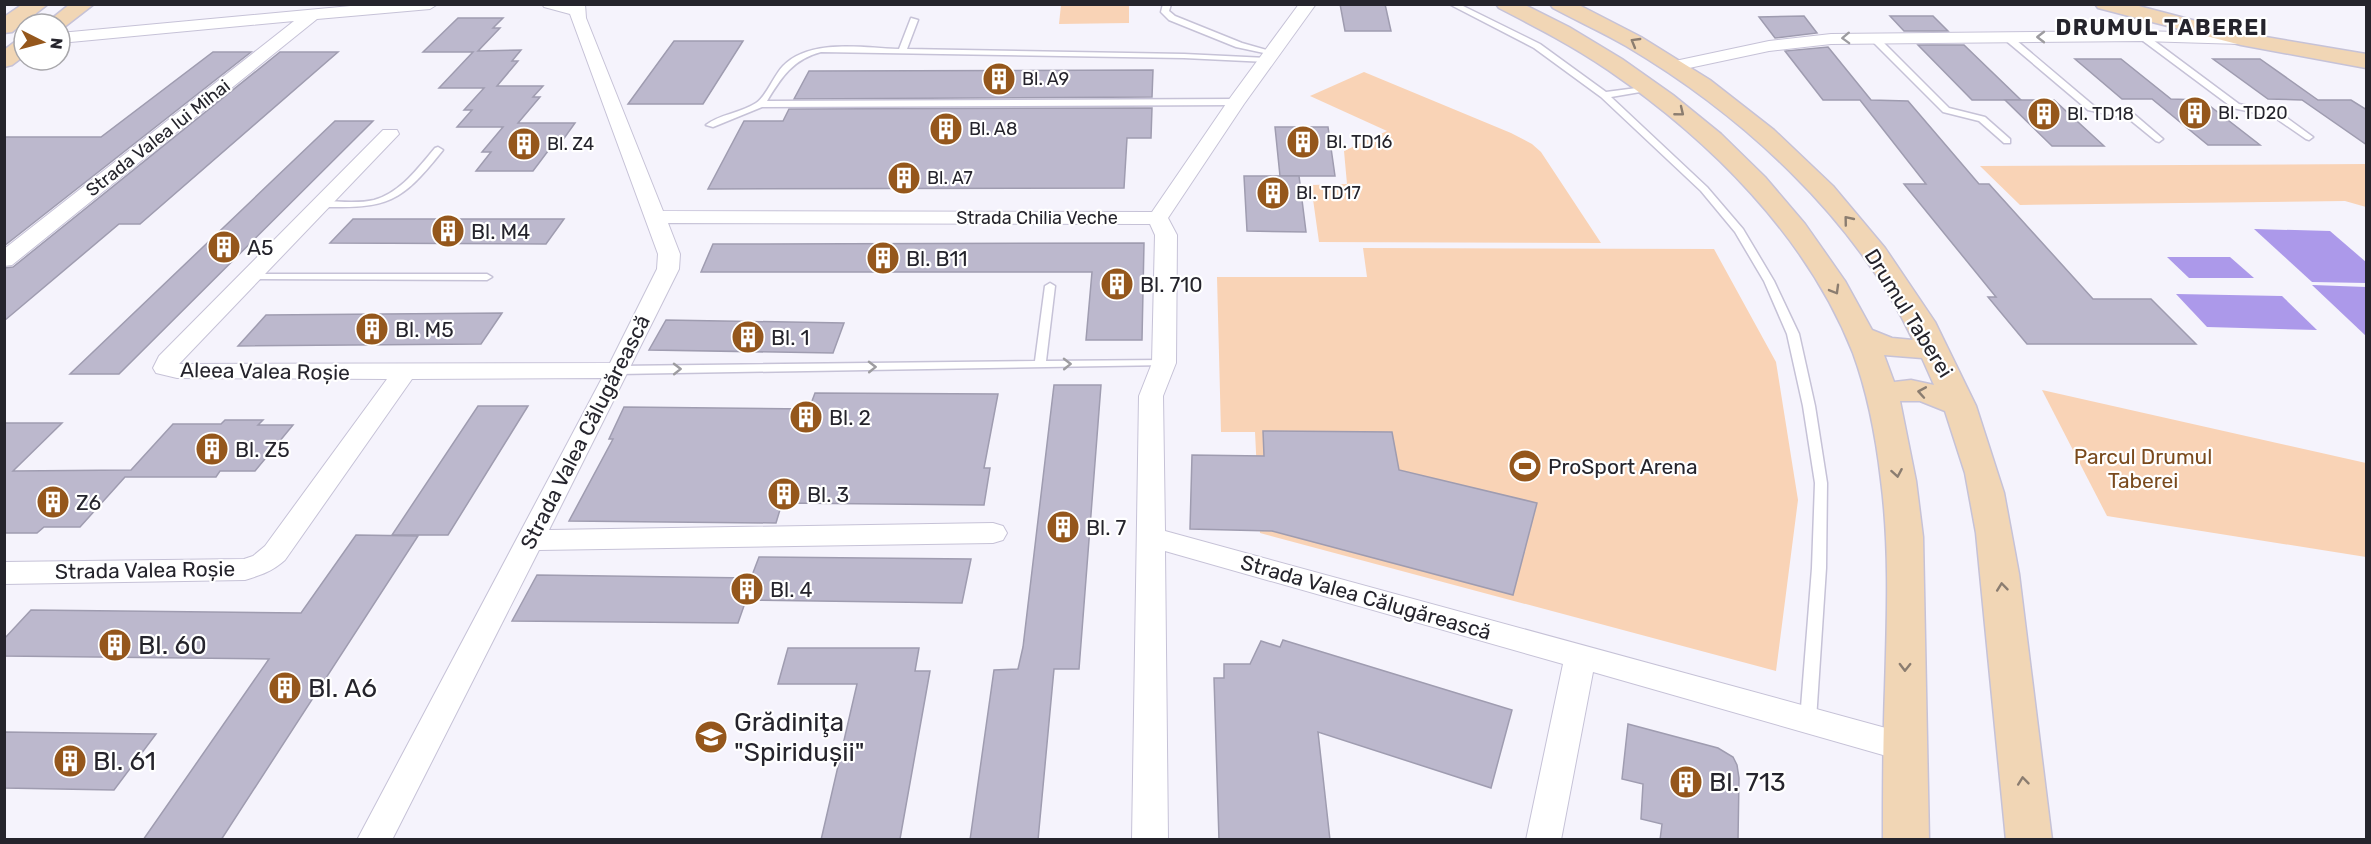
<svg xmlns="http://www.w3.org/2000/svg" width="2371" height="844" viewBox="0 0 2371 844" font-family="Rubik,sans-serif">
<style>
.green{fill:#f9d3b6}
.water{fill:#ac99ea}
.building{fill:#bcb8cd;stroke:#9f9cb0;stroke-width:1.5}
.lines{fill:none;stroke-linecap:round;stroke-linejoin:round}
.lane-casing{stroke:#c6c2d7;stroke-width:3}
.street-casing{stroke:#c6c2d7;stroke-width:2}
.secondary-casing{stroke:#c6c2d7;stroke-width:3}
.lane{fill:#fff;fill-rule:evenodd}
.street{fill:#fff;fill-rule:evenodd}
.secondary{fill:#f1d6b5;fill-rule:evenodd}
.oneway{stroke:#9d9ca0}
.oneway2{stroke:#8b7d70}
.labels{text-anchor:middle;dominant-baseline:central;stroke-width:4.5;stroke-linejoin:round;paint-order:stroke}
.far-poi-label{font-size:18px;fill:#25242c;stroke:#fff;text-anchor:start}
.far-street-label{font-size:18px;fill:#25242c;stroke:#fff}
.poi-label{font-size:21px;fill:#25242c;stroke:#fff;text-anchor:start}
.street-label{font-size:21px;fill:#25242c;stroke:#fff}
.park-label{font-size:21px;fill:#7a4a1d;stroke:#fff}
.far-district-label{font-size:22px;font-weight:bold;letter-spacing:1.5px;fill:#25242c;stroke:#fff}
.near-poi-label{font-size:26px;fill:#25242c;stroke:#fff;text-anchor:start}
</style>
<rect width="100%" height="100%" fill="#f5f3fc"/>
<g class="green">
<polygon points="1061,5 1129,5 1129,23 1059,24"/>
<polygon points="1364,72 1511,133 1532,144 1541,152 1601,243 1319,242 1311,185 1347,184 1344,151 1387,131 1310,96"/>
<polygon points="2366,164 2366,207 2345,201 2020,205 1980,166"/>
<polygon points="1363,248 1714,249 1776,362 1798,500 1776,671 1260,533 1255,432 1221,432 1217,277 1367,277"/>
<polygon points="2042,390 2366,463 2366,557 2107,516"/>
</g>
<g class="water">
<polygon points="2254,229 2330,231 2366,262 2366,283 2312,282"/>
<polygon points="2167,257 2230,257 2254,278 2189,278"/>
<polygon points="2313,285 2366,287 2366,336 2312,285"/>
<polygon points="2176,294 2282,296 2317,330 2207,327"/>
</g>
<g class="building">
<polygon points="1340,4 1385,4 1391,31 1345,31"/>
<polygon points="1804,16 1817,33 1775,38 1759,17"/>
<polygon points="1890,16 1933,16 1948,31 1904,31"/>
<polygon points="458,18 503,18 493,28 500,28 478,51 521,50 512,61 518,61 497,86 543,86 533,97 540,97 518,123 575,123 555,151 548,151 533,171 476,171 491,152 482,152 503,127 457,127 472,110 464,110 484,88 439,88 473,52 423,52"/>
<polygon points="674,41 743,41 703,104 628,104"/>
<polygon points="1918,45 1964,45 2021,100 1972,100"/>
<polygon points="1828,47 1871,100 1908,101 1979,184 1989,184 2093,299 2151,299 2196,344 2027,344 1988,297 1996,297 1904,184 1926,184 1860,100 1823,100 1785,51"/>
<polygon points="213,52 251,52 4,246 4,137 101,137"/>
<polygon points="280,52 338,52 140,224 119,224 4,321 4,268 13,267"/>
<polygon points="2075,59 2121,59 2171,99 2202,100 2260,145 2208,145 2152,99 2122,99"/>
<polygon points="2213,59 2260,59 2318,100 2351,100 2367,110 2367,145 2302,100 2268,99"/>
<polygon points="1153,70 1152,97 794,99 809,71"/>
<polygon points="2005,100 2054,100 2104,146 2052,146"/>
<polygon points="1152,108 1151,138 1127,138 1124,188 708,189 744,121 783,121 789,109"/>
<polygon points="335,121 373,121 119,374 70,374"/>
<polygon points="1275,127 1328,127 1335,176 1280,176"/>
<polygon points="1244,176 1299,176 1306,232 1247,231"/>
<polygon points="353,219 564,219 546,244 330,243"/>
<polygon points="1144,243 1142,340 1086,340 1092,272 701,272 713,244"/>
<polygon points="502,313 481,344 238,346 266,315"/>
<polygon points="666,320 844,323 833,353 649,350"/>
<polygon points="1054,385 1101,385 1079,669 1054,669 1038,840 970,840 994,670 1018,669 1023,647"/>
<polygon points="815,393 998,394 984,468 990,468 984,505 782,503 776,523 569,521 613,439 609,439 624,407 809,409"/>
<polygon points="478,406 528,406 448,535 392,535"/>
<polygon points="225,420 263,420 258,425 293,425 255,471 220,471 216,477 125,477 80,527 44,527 37,533 4,533 4,423 62,423 13,471 131,470 173,424 221,424"/>
<polygon points="1263,431 1392,432 1399,470 1537,503 1513,595 1272,531 1190,529 1192,455 1264,456"/>
<polygon points="356,535 418,536 221,840 143,840 269,659 4,656 4,639 31,610 301,613"/>
<polygon points="759,557 971,559 962,603 746,600 738,623 512,621 537,575 751,578"/>
<polygon points="1283,640 1512,710 1491,788 1318,732 1330,840 1219,840 1214,678 1224,678 1224,664 1250,664 1261,641 1280,647"/>
<polygon points="788,648 919,648 915,671 930,671 900,839 821,840 857,684 778,684"/>
<polygon points="1628,724 1718,748 1733,757 1737,765 1739,778 1738,840 1660,840 1662,824 1641,819 1643,784 1622,779"/>
<polygon points="4,732 156,734 114,790 4,788"/>
</g>
<g class="lines">
<g class="lane-casing">
<g id="lane">
<polygon points="1163,4 1171,4 1169,11 1175,16 1242,43 1277,53 1273,55 1236,47 1169,20 1161,12"/>
<polygon points="1449,4 1459,4 1540,44 1606,92 1652,86 1652,90 1611,97 1707,187 1743,229 1774,281 1799,334 1815,406 1827,483 1826,568 1816,720 1813,724 1808,726 1803,724 1800,720 1812,568 1815,483 1803,406 1787,334 1764,281 1735,232 1701,191 1601,97 1534,48"/>
<path d="M911,18L918,20L907,49L1184,54L1267,58L1271,60L1267,62L1184,58L821,52C793,59 781,78 767,101L1236,99L1240,102L1236,105L762,107L713,127L706,125C720,114 741,113 756,103C766,97 774,75 783,66C810,38 864,48 899,49Z"/>
<polygon points="2139,34 2145,34 2239,104 2280,113 2313,137 2309,140 2306,139 2274,117 2233,108 2139,38"/>
<polygon points="1870,35 1876,35 1949,108 1985,117 2010,139 2010,143 2004,143 1979,121 1943,112 1870,39"/>
<polygon points="2004,35 2010,35 2094,106 2135,115 2163,139 2159,142 2156,141 2129,119 2088,110 2004,39"/>
<path d="M438,147L443,150C400,204 388,208 321,207L316,204L321,201C338,201 357,204 374,200C400,193 418,168 435,148Z"/>
<polygon points="250,274 487,274 492,277 487,280 246,279 245,277"/>
<polygon points="1050,283 1055,286 1046,361 1164,360 1168,361 1170,363 1168,365 618,374 612,370 618,366 1035,361 1045,286"/>
</g>
</g>
<g class="street-casing">
<g id="street">
<polygon points="372,4 438,4 430,9 317,19 12,265 4,266 4,249 294,21 60,43 60,33"/>
<path d="M542,4H585L586,18L663,211L1152,212L1230,98L1299,4H1316L1244,104L1168,218L1177,235L1176,363L1163,396L1165,531L1904,733L1916,737L1920,747L1916,757L1904,761L1593,672L1561,840H1526L1563,664L1165,551L1168,840H1132L1139,396L1152,363L1155,235L1150,224L668,223L680,254L679,269L549,530L993,523L1003,526L1007,533L1003,540L993,543L539,550L392,840H357L602,378L412,379L285,560C273,571 261,575 245,580L4,584V562L244,559L253,556L265,546L387,379L177,378L156,373L153,368L159,356L383,130H397L399,134L179,364L610,363L657,269L658,254L570,14L544,7Z"/>
<polygon points="2142,31 2241,34 2249,39 2241,44 2142,41 1831,44 1769,51 1675,71 1669,70 1666,66 1669,62 1675,61 1769,41 1831,34"/>
</g>
</g>
<g class="secondary-casing">
<g id="secondary">
<polygon points="23,4 48,4 12,32 4,33 4,17"/>
<polygon points="70,4 94,4 63,28 60,29 60,24 45,24"/>
<path d="M1496,4H1523L1569,27L1622,59L1673,95L1721,134L1765,177L1805,224L1845,281L1872,330L1892,338L1913,340C1855,217 1741,114 1626,46C1602,32 1577,21 1553,8L1550,4H1577L1641,37L1710,80L1774,130L1833,186L1885,248L1935,322L1976,406L2004,493L2019,574L2052,840H2006L1976,533L1965,473L1945,411L1920,401H1900L1916,481L1923,537L1929,840H1883C1883,789 1883,740 1885,689C1887,620 1890,549 1881,480C1876,437 1868,394 1853,353C1807,236 1710,140 1608,70C1573,46 1536,27 1499,8ZM1884,355L1922,358L1934,385L1911,380L1894,382Z"/>
<polygon points="2095,4 2131,4 2242,33 2366,54 2366,68 2241,45 2098,8"/>
<polygon points="24,39 24,56 12,65 4,67 4,50 16,41"/>
</g>
</g>
<use href="#lane" class="lane"/>
<use href="#street" class="street"/>
<use href="#secondary" class="secondary"/>
</g>
<defs><path id="oneway-chevron" d="M-2-3.5L2.5 0L-2 3.5" fill="none" stroke-width="1.6" stroke-linecap="round" stroke-linejoin="round" transform="scale(1.5)"/></defs>
<g class="oneway">
<use href="#oneway-chevron" transform="translate(2041 37) rotate(180)"/>
<use href="#oneway-chevron" transform="translate(1846 38) rotate(178)"/>
<use href="#oneway-chevron" transform="translate(1067 364) rotate(-1)"/>
<use href="#oneway-chevron" transform="translate(872 367) rotate(-1)"/>
<use href="#oneway-chevron" transform="translate(677 369) rotate(-1)"/>
</g>
<g class="oneway2">
<use href="#oneway-chevron" transform="translate(1635 42) rotate(-150)"/>
<use href="#oneway-chevron" transform="translate(1680 112) rotate(39)"/>
<use href="#oneway-chevron" transform="translate(1848 220) rotate(-129)"/>
<use href="#oneway-chevron" transform="translate(1835 290) rotate(60)"/>
<use href="#oneway-chevron" transform="translate(1922 392) rotate(-170)"/>
<use href="#oneway-chevron" transform="translate(1897 473) rotate(80)"/>
<use href="#oneway-chevron" transform="translate(2002 587) rotate(-96)"/>
<use href="#oneway-chevron" transform="translate(1905 667) rotate(91)"/>
<use href="#oneway-chevron" transform="translate(2023 781) rotate(-96)"/>
</g>
<defs>
<g id="building-disc" transform="scale(1.725)"><circle r="9.5" fill="#95571c" stroke="#fff"/><path d="M-4-6H4V6H1V3H-1V6H-4ZM-2.5-4.3h1.7v1.8h-1.7ZM.8-4.3h1.7v1.8H.8ZM-2.5-1h1.7V.8h-1.7ZM.8-1h1.7V.8H.8Z" fill="#fff"/></g>
<g id="stadium-disc" transform="scale(1.725)"><circle r="9.5" fill="#95571c" stroke="#fff"/><path d="M0-5a6.5 5 0 1 0 0 10a6.5 5 0 1 0 0-10ZM-3.5-1.8h7v3.6h-7Z" fill="#fff"/></g>
<g id="school-disc" transform="scale(1.725)"><circle r="9.5" fill="#95571c" stroke="#fff"/><path d="M0-5L7-2L0 1L-7-2ZM-4 1L0 2.5L4 1V4Q0 6-4 4Z" fill="#fff"/></g>
</defs>
<g fill-rule="evenodd">
<use href="#building-disc" x="999" y="79"/>
<use href="#building-disc" x="2195" y="113"/>
<use href="#building-disc" x="2044" y="114"/>
<use href="#building-disc" x="946" y="129"/>
<use href="#building-disc" x="1303" y="142"/>
<use href="#building-disc" x="524" y="144"/>
<use href="#building-disc" x="904" y="178"/>
<use href="#building-disc" x="1273" y="193"/>
<use href="#building-disc" x="448" y="231"/>
<use href="#building-disc" x="224" y="247"/>
<use href="#building-disc" x="883" y="258"/>
<use href="#building-disc" x="1117" y="284"/>
<use href="#building-disc" x="372" y="329"/>
<use href="#building-disc" x="748" y="337"/>
<use href="#building-disc" x="806" y="417"/>
<use href="#building-disc" x="212" y="449"/>
<use href="#stadium-disc" x="1525" y="466"/>
<use href="#building-disc" x="784" y="494"/>
<use href="#building-disc" x="53" y="502"/>
<use href="#building-disc" x="1063" y="527"/>
<use href="#building-disc" x="747" y="589"/>
<use href="#building-disc" x="115" y="645"/>
<use href="#building-disc" x="285" y="688"/>
<use href="#school-disc" x="711" y="737"/>
<use href="#building-disc" x="70" y="761"/>
<use href="#building-disc" x="1686" y="782"/>
</g>
<g class="labels">
<g class="far-poi-label">
<text x="1022" y="79">Bl. A9</text>
<text x="2218" y="113">Bl. TD20</text>
<text x="2067" y="114">Bl. TD18</text>
<text x="969" y="129">Bl. A8</text>
<text x="1326" y="142">Bl. TD16</text>
<text x="547" y="144">Bl. Z4</text>
<text x="927" y="178">Bl. A7</text>
<text x="1296" y="193">Bl. TD17</text>
</g>
<g class="far-street-label">
<text transform="translate(158 138) rotate(-38)">Strada Valea lui Mihai</text>
<text x="1037" y="218">Strada Chilia Veche</text>
</g>
<g class="poi-label">
<text x="471" y="231">Bl. M4</text>
<text x="247" y="247">A5</text>
<text x="906" y="258">Bl. B11</text>
<text x="1140" y="284">Bl. 710</text>
<text x="395" y="329">Bl. M5</text>
<text x="771" y="337">Bl. 1</text>
<text x="829" y="417">Bl. 2</text>
<text x="235" y="449">Bl. Z5</text>
<text x="1548" y="466">ProSport Arena</text>
<text x="807" y="494">Bl. 3</text>
<text x="76" y="502">Z6</text>
<text x="1086" y="527">Bl. 7</text>
<text x="770" y="589">Bl. 4</text>
</g>
<g class="street-label">
<text transform="translate(1909 313) rotate(58)">Drumul Taberei</text>
<text transform="translate(265 371) rotate(1)">Aleea Valea Roșie</text>
<text transform="translate(585 432) rotate(-63)">Strada Valea Călugărească</text>
<text transform="translate(145 570) rotate(-1)">Strada Valea Roșie</text>
<text transform="translate(1366 597) rotate(16)">Strada Valea Călugărească</text>
</g>
<g class="park-label">
<text x="2143" y="456">Parcul Drumul<tspan x="2143" dy="24">Taberei</tspan></text>
</g>
<g class="far-district-label">
<text x="2162" y="27">DRUMUL TABEREI</text>
</g>
<g class="near-poi-label">
<text x="138" y="645">Bl. 60</text>
<text x="308" y="688">Bl. A6</text>
<text x="734" y="722">Grădiniţa<tspan x="734" dy="30">"Spiridușii"</tspan></text>
<text x="93" y="761">Bl. 61</text>
<text x="1709" y="782">Bl. 713</text>
</g>
</g>
<rect width="2371" height="844" fill="none" stroke="#25242c" stroke-width="12"/>
<g transform="translate(42 42) rotate(96)"><circle r="28" fill="#ffffff" stroke="#a8a7ab" stroke-width="1.5"/>
<path d="M0-4.5L10 22L0 15L-10 22Z" fill="#95571c"/>
<text y="-9" font-size="16" font-weight="bold" text-anchor="middle" fill="#25242c">N</text>
</g>
</svg>
